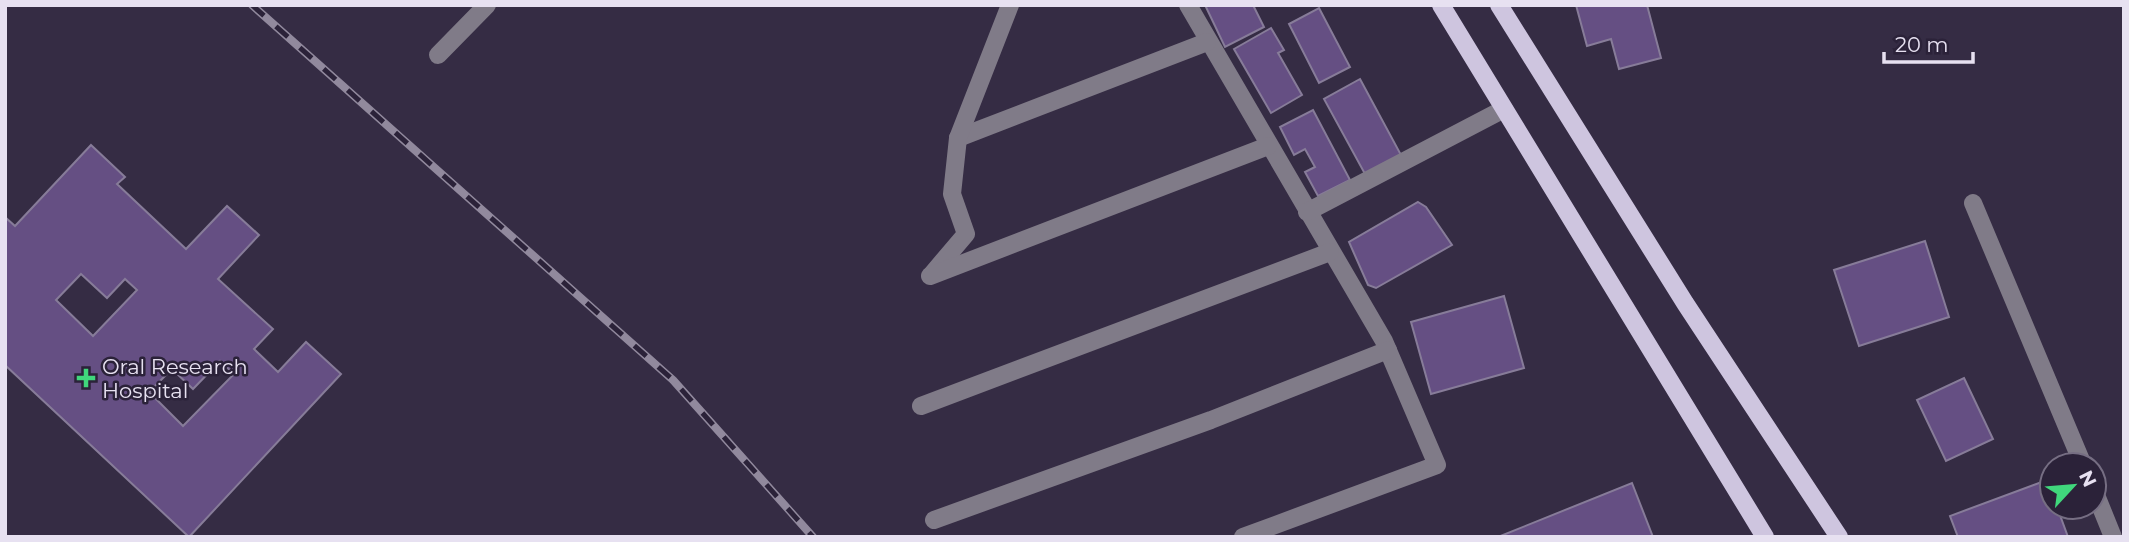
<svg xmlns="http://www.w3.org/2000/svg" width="2129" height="542" viewBox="0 0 2129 542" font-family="Montserrat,sans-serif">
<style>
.building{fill:#654f83;stroke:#877c99;stroke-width:2;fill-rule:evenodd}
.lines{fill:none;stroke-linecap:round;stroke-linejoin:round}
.minor{stroke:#807b88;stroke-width:18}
.major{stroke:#cec5df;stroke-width:18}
.rail-casing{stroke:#91899d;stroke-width:8}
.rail{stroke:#2b2239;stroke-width:5;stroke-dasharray:16;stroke-linecap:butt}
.poi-dot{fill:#40d77c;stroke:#2b2239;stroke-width:2.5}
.labels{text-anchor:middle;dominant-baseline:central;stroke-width:5;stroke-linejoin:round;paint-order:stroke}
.poi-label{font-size:21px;fill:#e7e1f1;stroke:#2b2239;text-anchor:start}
</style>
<rect width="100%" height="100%" fill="#352c44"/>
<g class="building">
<polygon points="1205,5 1253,5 1264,27 1225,47"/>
<polygon points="1576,5 1647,5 1661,58 1619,69 1611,39 1587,46"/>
<polygon points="1319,8 1350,67 1319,83 1289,24"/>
<polygon points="1271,28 1284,50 1278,53 1302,95 1271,113 1234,49"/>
<polygon points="1360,79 1401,155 1365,174 1324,99"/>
<polygon points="1313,110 1350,180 1318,196 1305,172 1315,167 1305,149 1294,155 1280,127"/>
<path d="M91,145L125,177L117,184L186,249L227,206L259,235L218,279L273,329L254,349L278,372L306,342L341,374L189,537L5,365V217L15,226ZM81,274L107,298L125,279L137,290L93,336L56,300ZM220,361L234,374L183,426L149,392L172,369L193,389Z"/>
<polygon points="1418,202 1426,207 1452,245 1376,288 1368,285 1349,242"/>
<polygon points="1925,241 1949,317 1859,346 1834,270"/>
<polygon points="1504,296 1524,368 1431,394 1411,322"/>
<polygon points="1964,378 1993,439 1946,461 1917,400"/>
<polygon points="2047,480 2052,494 2052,507 2057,507 2068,537 1958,537 1950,516"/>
<polygon points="1632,483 1653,537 1498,537"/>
</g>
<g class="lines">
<g class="minor">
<polyline points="1188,5 1384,341 1437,465 1243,537"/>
<polyline points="438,55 487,5"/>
<polyline points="958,138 1207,42"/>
<polyline points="1973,203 2083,465"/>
<polyline points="1307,212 1504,109"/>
<polyline points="932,274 966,234 952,194 958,138 1010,5"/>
<polyline points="930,276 1268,146"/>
<polyline points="921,406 1330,252"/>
<polyline points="2094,490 2113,537"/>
<polyline points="934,520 1211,420 1388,350"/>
</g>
<g class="major">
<polyline points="1441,5 1765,537"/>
<polyline points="1499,5 1685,303 1839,537"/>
</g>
<g class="rail-casing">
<polyline id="rail" points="252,5 673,380 813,537"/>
</g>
<use href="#rail" class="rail"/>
</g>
<path class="poi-dot" d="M82.5 367.5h7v7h7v7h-7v7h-7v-7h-7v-7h7z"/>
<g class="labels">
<g class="poi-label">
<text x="102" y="366">Oral Research<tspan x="102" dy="24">Hospital</tspan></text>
</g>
</g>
<rect width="2129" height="542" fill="none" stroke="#e7e1f1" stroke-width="14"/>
<g transform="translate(2073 486) rotate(64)"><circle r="33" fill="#2b2239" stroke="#766e83" stroke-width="2"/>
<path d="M0-5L12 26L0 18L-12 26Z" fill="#40d77c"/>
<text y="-10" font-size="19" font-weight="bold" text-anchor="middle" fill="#e7e1f1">N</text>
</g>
<path d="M1884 52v10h89v-10" fill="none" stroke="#e7e1f1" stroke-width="3.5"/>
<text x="1895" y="52" font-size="21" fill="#e7e1f1" stroke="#2b2239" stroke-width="5" paint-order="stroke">20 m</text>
</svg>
